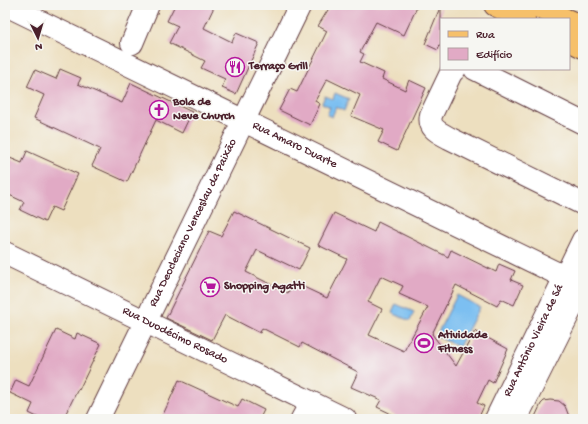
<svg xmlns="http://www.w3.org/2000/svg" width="588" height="424" viewBox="0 0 588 424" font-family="'Gochi Hand',sans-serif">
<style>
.water{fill:#7bbff1;stroke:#626f8e}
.building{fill:#e1aac5;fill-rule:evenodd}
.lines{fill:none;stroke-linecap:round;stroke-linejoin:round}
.minor-casing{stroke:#623c41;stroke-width:24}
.major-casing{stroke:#623c41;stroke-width:24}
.minor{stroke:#fff;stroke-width:22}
.major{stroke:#f6c06b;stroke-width:22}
.labels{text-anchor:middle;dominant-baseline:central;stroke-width:3;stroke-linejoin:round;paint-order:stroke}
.poi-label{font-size:12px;font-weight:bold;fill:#4a1f2b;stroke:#f6f6f2;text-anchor:start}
.street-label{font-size:12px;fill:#4a1f2b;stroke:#f6f6f2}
</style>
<rect width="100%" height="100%" fill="#f6f6f2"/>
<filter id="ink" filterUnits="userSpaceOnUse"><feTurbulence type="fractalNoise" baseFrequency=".025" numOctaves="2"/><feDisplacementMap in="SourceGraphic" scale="8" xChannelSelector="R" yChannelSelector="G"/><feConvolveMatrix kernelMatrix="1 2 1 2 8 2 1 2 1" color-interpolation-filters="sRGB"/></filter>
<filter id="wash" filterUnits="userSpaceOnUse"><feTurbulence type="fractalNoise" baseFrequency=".012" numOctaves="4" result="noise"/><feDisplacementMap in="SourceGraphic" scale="16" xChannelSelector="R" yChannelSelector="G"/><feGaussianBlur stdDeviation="0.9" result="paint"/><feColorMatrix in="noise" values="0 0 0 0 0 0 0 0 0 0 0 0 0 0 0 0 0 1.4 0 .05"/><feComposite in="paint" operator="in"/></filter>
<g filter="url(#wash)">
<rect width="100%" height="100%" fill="#eddfbf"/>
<g class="water">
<polygon points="335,93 349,99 344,111 336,107 332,117 327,115 330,107 322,103 325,96 333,99"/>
<polygon points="457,295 480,307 459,347 436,336"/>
<polygon points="396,304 414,312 410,321 392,313"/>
</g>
<g id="blocks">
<g class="building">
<polygon points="175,5 215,5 204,28 232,42 236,33 259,43 236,94 222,88 225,79 201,68 205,61 169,43 178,26 167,21"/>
<polygon points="331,5 418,5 404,35 376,22 360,52 364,54 360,62 384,73 382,79 405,90 409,80 426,88 397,151 378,142 384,130 351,116 360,95 327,79 315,101 320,104 310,125 279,110 290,89 297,92 327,31 318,26"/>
<polygon points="441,5 441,43 438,50 425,44"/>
<polygon points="60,69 81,78 78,84 122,103 131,83 192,112 182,133 156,120 127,182 92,166 100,149 34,118 44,95 27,87 35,70 56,79"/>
<polygon points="27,151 78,174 61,211 52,207 45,222 20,210 24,202 5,193 5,156 22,163"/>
<path d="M234,211L310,248L299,270L257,250L246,272L288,293L293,282L327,298L347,259L318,245L334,213L374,232L378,222L448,257L451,250L496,272L499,264L515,271L511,280L523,285L514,305L501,299L497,306L456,285L432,334L456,366L475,331L508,349L493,383L488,380L477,403L484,406L478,419H402L377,407L381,400L351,387L358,372L302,343L300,347L262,328L260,333L225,315L212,340L166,318L209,231L221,236ZM381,276L403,286L399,294L428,307L404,351L369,335L382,309L368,302Z"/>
<polygon points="56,330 75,339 77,333 101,344 79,390 78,389 63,419 41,419 29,413 33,404 10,393 16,380 29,386"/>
<polygon points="179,380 238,407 242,399 264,410 260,418 263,419 161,419"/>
<polygon points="550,400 559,401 565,406 570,419 534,419 541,404 544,401"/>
</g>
</g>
</g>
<g filter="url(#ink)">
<use href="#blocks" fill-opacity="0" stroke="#623c41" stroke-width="1"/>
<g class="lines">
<g class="minor-casing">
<g id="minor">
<path id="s1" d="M6,5L583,286"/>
<polyline points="132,43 148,5"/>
<path d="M455,69L451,73L431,115C428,128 438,132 449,138L583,204"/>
<polyline points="475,69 583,123"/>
<path id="s2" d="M5,253L345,419"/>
<path id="s3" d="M98,419L300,5"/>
<polyline points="302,419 311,403"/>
<path id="s4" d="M496,419L583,240"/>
<polyline points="516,419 583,285"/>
</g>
</g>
<g class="major-casing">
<g id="major">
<polyline points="495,5 524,19"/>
<polyline points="535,5 564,19"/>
<polyline points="569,21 583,28"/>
<polyline points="569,40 583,47"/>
</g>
</g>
<use href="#minor" class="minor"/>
<use href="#major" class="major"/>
</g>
</g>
<defs>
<g id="restaurant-ring" transform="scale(1)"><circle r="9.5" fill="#f6f6f2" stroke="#b5179e" stroke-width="1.5"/><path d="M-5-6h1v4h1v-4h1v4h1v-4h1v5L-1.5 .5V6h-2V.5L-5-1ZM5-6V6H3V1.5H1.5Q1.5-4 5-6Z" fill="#b5179e"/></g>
<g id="church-ring" transform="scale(1)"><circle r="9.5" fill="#f6f6f2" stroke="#b5179e" stroke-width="1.5"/><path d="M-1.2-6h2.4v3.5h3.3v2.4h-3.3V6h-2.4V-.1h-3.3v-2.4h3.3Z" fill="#b5179e"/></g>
<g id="supermarket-ring" transform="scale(1)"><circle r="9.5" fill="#f6f6f2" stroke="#b5179e" stroke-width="1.5"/><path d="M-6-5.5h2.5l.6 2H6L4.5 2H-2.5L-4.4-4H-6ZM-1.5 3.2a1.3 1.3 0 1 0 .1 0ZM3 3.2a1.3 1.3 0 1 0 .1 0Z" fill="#b5179e"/></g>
<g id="stadium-ring" transform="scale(1)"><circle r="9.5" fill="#f6f6f2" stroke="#b5179e" stroke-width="1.5"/><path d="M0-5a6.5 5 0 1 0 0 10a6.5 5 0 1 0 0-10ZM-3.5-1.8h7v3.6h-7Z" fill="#b5179e"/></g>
</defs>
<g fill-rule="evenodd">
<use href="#restaurant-ring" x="235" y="67"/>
<use href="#church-ring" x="159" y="110"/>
<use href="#supermarket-ring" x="210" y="287"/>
<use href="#stadium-ring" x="424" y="343"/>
</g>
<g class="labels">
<g class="poi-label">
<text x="249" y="67">Terraço Grill</text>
<text x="173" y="103">Bola de<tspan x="173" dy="14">Neve Church</tspan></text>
<text x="224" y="287">Shopping Agatti</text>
<text x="438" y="336">Atividade<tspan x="438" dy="14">Fitness</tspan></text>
</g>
<g class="street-label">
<text stroke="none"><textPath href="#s1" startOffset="321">Rua Amaro Duarte</textPath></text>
<text stroke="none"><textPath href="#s3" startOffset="218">Rua Deocleciano Venceslau da Paixão</textPath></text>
<text stroke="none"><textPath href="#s2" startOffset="189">Rua Duodécimo Rosado</textPath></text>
<text stroke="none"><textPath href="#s4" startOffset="87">Rua Antônio Vieira de Sá</textPath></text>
</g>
</g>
<rect width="588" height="424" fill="none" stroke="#f6f6f2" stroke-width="20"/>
<rect x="440" y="18" width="130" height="52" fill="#f6f6f2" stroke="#b1a0a2"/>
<rect x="448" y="31" width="20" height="6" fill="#f6c06b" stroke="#b1a0a2"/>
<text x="476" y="38" font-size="12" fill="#4a1f2b">Rua</text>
<rect x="448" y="48" width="20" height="12" fill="#e1aac5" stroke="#b1a0a2"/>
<text x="476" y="58" font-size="12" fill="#4a1f2b">Edifício</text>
<g transform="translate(38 38) rotate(175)" stroke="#f6f6f2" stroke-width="3" paint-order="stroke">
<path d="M0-3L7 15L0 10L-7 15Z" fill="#4a1f2b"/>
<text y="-6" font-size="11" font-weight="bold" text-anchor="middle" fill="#4a1f2b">N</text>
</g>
</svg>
